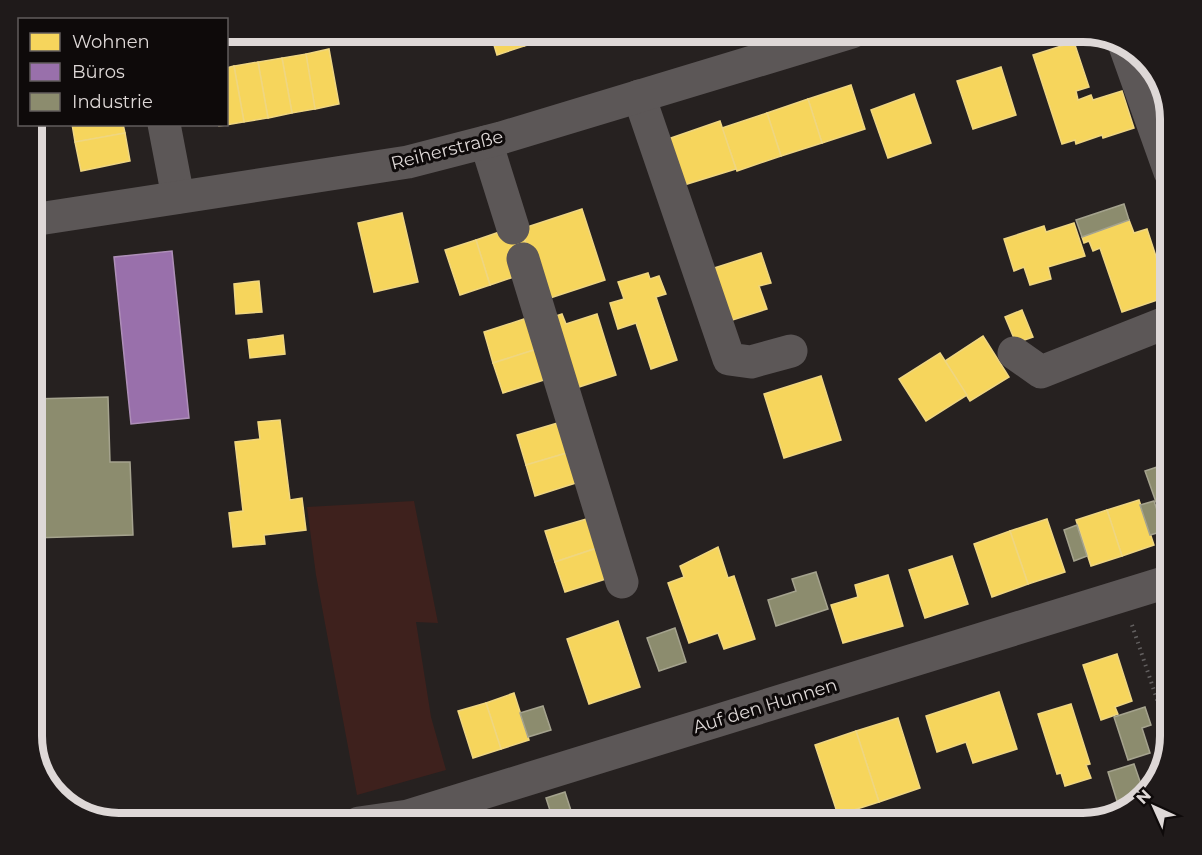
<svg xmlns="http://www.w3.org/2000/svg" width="1202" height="855" viewBox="0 0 1202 855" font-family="Montserrat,sans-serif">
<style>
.green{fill:#3e211d}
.homes{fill:#f6d55c;stroke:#efd681;stroke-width:1.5}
.offices{fill:#9970ab;stroke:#ae8fb8;stroke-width:1.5}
.industry{fill:#8c8c6e;stroke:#a5a38e;stroke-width:1.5}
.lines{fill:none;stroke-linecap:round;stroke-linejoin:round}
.path{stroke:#636060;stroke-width:4;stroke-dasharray:1.5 4.5;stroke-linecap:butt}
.minor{stroke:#5c5757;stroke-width:33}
.labels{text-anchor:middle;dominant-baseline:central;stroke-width:6;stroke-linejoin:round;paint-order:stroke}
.street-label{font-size:18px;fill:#ded8d7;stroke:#0e0a0a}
.rim{fill:none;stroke:#ded8d7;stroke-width:8}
</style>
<rect width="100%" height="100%" fill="#262120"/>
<polygon class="green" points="414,501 438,623 416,622 431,717 446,770 357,795 316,575 307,507"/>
<g class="homes">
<polygon points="490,32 519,32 524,46 497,55"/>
<polygon points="519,32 549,32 551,38 524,46"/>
<polygon points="549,32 569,32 551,38"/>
<polygon points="1074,42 1089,87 1076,91 1078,100 1091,95 1093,100 1122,91 1134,128 1103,138 1102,135 1076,144 1075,140 1062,144 1033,55"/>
<polygon points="329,49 339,104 315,109 306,54"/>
<polygon points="306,54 315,109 292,113 282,58"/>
<polygon points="282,58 292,113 268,118 258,62"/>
<polygon points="258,62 268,118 244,122 234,66"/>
<polygon points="234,66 244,122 219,126 219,124 226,124 226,68"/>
<polygon points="1001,67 1016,115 973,129 957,81"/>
<polygon points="851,85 865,129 822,143 808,99"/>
<polygon points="914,94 931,143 888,158 871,110"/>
<polygon points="808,99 822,143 781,156 767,113"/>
<polygon points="767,113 781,156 737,171 722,128"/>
<polygon points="720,121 736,169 684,185 668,139"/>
<polygon points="72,124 123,124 125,133 75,142"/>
<polygon points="125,133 130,161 81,171 75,142"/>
<polygon points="582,209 605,280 544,300 521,229"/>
<polygon points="402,213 418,282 374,292 358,223"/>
<polygon points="1129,220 1134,233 1147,229 1169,296 1122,312 1100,248 1093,251 1089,241 1084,243 1082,237"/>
<polygon points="1074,223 1085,256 1048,267 1051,279 1030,285 1024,267 1014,271 1004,239 1044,226 1046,232"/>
<polygon points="520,225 530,257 520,275 490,285 476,240"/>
<polygon points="476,240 490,285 460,295 445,250"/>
<polygon points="761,253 771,283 759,286 767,309 726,322 708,270"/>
<polygon points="648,273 650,279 659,276 666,294 656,297 677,360 651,369 636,323 618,329 610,303 624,299 618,282"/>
<polygon points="259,281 262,312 236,314 234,284"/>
<polygon points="1022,310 1033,337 1016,343 1005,317"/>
<polygon points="562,314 566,324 597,314 616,375 573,389 550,318"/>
<polygon points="527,318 537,349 493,363 484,332"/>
<polygon points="283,335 285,354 250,358 248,340"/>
<polygon points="983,336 1009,377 970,401 945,361"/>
<polygon points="537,349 547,379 503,393 493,363"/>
<polygon points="940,353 967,395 926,421 899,379"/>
<polygon points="821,376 841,440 784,458 764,394"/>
<polygon points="280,420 290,500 302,498 306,530 264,535 265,544 233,547 229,513 243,511 235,442 260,439 258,422"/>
<polygon points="561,422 570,452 526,465 517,435"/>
<polygon points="570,452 579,482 535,496 526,465"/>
<polygon points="1170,463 1170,497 1160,466"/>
<polygon points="1139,500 1154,545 1122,556 1107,510"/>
<polygon points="1107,510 1122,556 1091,566 1076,520"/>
<polygon points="590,518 600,547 555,562 545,531"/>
<polygon points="1047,519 1065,572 1028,584 1010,531"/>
<polygon points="1010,531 1028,584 992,597 974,544"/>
<polygon points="600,547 609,578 565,592 555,562"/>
<polygon points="718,547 728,578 734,576 755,639 724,649 718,633 689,643 668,583 684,577 680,566"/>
<polygon points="952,556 968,604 925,618 909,570"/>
<polygon points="888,575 903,626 843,643 831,605 858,597 855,585"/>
<polygon points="618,621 640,687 589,704 567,639"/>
<polygon points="1117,654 1132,701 1115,707 1118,714 1101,720 1083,665"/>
<polygon points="999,692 1017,749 973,763 966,742 937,752 926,716"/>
<polygon points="514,693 529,740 501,749 486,703"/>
<polygon points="486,703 501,749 473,758 458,711"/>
<polygon points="1071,704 1090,764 1086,765 1091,778 1065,786 1061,773 1057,774 1038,714"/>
<polygon points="898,718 920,788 879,802 856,731"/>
<polygon points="856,731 879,802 838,815 815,745"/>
</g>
<polygon class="offices" points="172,251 189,418 131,424 114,257"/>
<g class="industry">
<polygon points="1124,204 1129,220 1082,237 1076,220"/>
<polygon points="108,397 110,462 130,462 133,535 32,538 32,399"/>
<polygon points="1160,466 1170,497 1156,502 1145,471"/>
<polygon points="1154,501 1164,531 1150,535 1140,505"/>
<polygon points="1077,525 1087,556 1074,561 1064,530"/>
<polygon points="816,572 828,609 776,626 768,600 796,591 792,579"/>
<polygon points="675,628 686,662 659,671 647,638"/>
<polygon points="543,706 551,730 528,737 520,713"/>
<polygon points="1145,707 1151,725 1142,728 1150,753 1128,760 1114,717"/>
<polygon points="1134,764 1144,793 1117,801 1108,772"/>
<polygon points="565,792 575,823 554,823 546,798"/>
</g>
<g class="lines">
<polyline class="path" points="1132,625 1170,738"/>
<g class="minor">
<polyline points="1125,46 1170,172"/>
<polyline points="639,96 729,359 751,362 791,351"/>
<polyline points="164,124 178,197"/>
<polyline points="486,142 513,228"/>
<polyline points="32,220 408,162 501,138 852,32"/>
<polyline points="523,259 622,582"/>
<polyline points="1014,353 1041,372 1170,321"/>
<polyline points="359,823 408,816 1170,581"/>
</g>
</g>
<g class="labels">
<g class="street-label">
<text transform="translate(447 150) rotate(-14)">Reiherstraße</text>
<text transform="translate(765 706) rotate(-17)">Auf den Hunnen</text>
</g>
</g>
<path d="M0 0H1202V855H0ZM119 42H1083A77 77 0 0 1 1160 119V736A77 77 0 0 1 1083 813H119A77 77 0 0 1 42 736V119A77 77 0 0 1 119 42Z" fill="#1f1a1a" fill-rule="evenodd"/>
<path class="rim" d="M119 42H1083A77 77 0 0 1 1160 119V736A77 77 0 0 1 1083 813H119A77 77 0 0 1 42 736V119A77 77 0 0 1 119 42Z"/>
<rect x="18" y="18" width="210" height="108" fill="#0e0a0a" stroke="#615c5c" stroke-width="1.5"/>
<rect x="30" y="33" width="30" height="18" fill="#f6d55c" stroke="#615c5c" stroke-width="1.5"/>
<text x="72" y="48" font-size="18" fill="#ded8d7">Wohnen</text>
<rect x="30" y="63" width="30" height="18" fill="#9970ab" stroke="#615c5c" stroke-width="1.5"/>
<text x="72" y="78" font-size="18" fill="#ded8d7">Büros</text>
<rect x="30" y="93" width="30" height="18" fill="#8c8c6e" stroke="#615c5c" stroke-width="1.5"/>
<text x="72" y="108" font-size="18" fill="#ded8d7">Industrie</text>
<g transform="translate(1154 807) rotate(315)" stroke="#0e0a0a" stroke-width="4.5" paint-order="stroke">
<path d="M0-4.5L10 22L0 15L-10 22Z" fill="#ded8d7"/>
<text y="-9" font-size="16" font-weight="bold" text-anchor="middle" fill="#ded8d7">N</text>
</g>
</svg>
